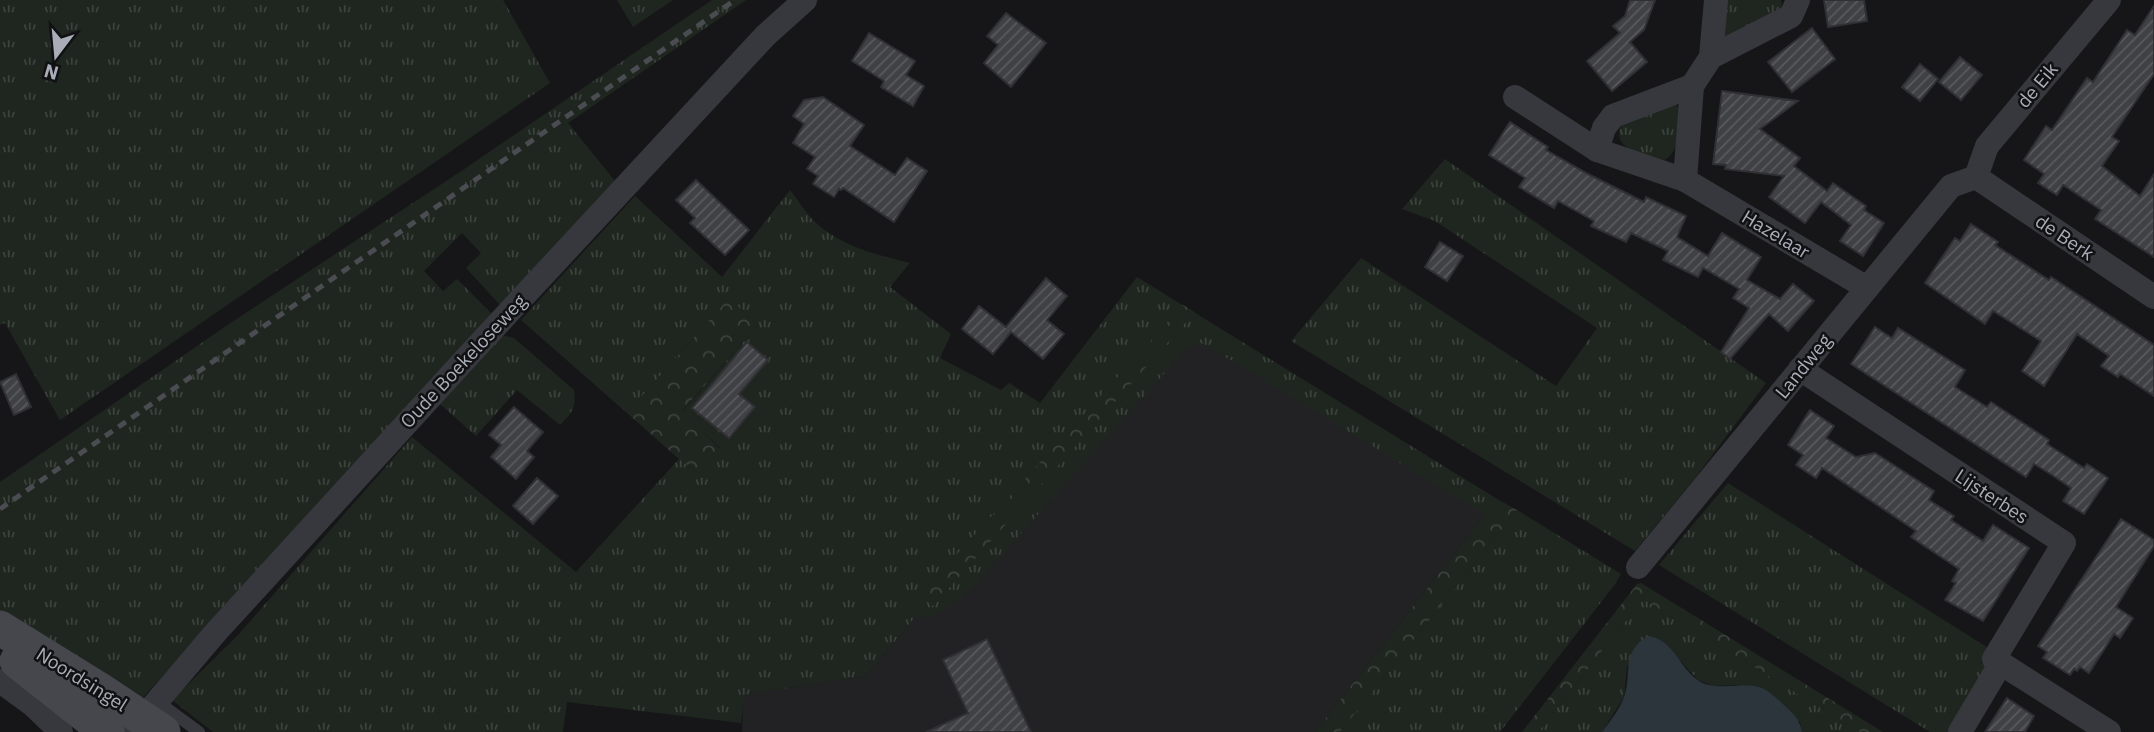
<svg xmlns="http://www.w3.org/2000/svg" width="2154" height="732" viewBox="0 0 2154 732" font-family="'IBM Plex Sans',sans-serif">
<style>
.built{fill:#222225}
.grass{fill:url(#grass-tufts)}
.forest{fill:url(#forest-crowns)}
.water{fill:#2c353c}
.building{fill:url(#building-hatch);stroke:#303034;stroke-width:2}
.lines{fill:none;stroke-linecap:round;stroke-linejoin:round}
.service{stroke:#37383d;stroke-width:12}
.minor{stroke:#37383d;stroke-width:24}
.secondary{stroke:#45474d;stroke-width:35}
.rail{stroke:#4a4c52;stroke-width:5;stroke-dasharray:9 7;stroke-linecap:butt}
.labels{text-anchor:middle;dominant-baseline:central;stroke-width:5;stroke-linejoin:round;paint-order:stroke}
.street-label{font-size:19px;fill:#a8adb8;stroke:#111113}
</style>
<defs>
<pattern id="grass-tufts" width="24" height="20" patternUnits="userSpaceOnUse" patternTransform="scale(1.75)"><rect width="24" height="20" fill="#1e261f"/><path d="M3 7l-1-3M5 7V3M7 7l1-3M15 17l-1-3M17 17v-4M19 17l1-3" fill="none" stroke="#3c433d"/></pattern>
<pattern id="forest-crowns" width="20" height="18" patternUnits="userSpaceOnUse" patternTransform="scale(1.75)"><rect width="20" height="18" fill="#1e261f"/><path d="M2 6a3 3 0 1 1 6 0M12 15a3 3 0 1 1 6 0" fill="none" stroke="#3c433d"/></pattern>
<pattern id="building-hatch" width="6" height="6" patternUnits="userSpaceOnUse" patternTransform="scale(1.75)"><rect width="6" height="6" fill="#404145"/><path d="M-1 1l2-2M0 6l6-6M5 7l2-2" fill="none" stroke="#595a5e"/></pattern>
</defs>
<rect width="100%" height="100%" fill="#161618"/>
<polygon class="built" points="1194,313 1497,499 1315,732 742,732 743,695 866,676 915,617"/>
<g class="grass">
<polygon points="0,0 503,0 550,83 60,420 5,323 0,325"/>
<polygon points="617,0 673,0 633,27"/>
<polygon points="712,0 746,0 568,123 615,181 501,306 466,268 481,253 462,233 424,271 443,291 457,279 493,315 137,704 0,614 0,482 229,324 460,172"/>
<polygon points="1722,0 1781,0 1782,7 1725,43"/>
<path d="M1674,103L1680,109C1678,126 1681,152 1664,160C1646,154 1611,151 1621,125Z"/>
<polygon points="1445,159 1766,383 1696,477 1635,551 1291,341 1361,258 1556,386 1597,328 1435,221 1402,209"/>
<path d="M790,190C798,200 805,212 814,221C840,246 877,255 910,263L890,287L951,334L940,358L1001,390L1009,383L1040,403L1137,277L1497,499L1485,515L1243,367L1201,343L1187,348L973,587C956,601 938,621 915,617L866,676L744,695L741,723L567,702L563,732H213L172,700L238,635L412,437L576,572L679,459L699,473L720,448L682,412L758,325L729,298L627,413L521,320L635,196L722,277Z"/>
<path d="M506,336L514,338L574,390C577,407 572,413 560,425L517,390L476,436L440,404L498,337Z"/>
<polygon points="1728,483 1988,648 1981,662 1991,668 1951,732 1930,732 1659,565"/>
<polygon points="1517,510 1621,574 1616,583 1500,732 1340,732"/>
<polygon points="1643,599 1860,732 1802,732 1800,722 1738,685 1713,686 1698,680 1661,640 1627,666 1624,697 1602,732 1538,732"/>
</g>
<g class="forest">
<polygon points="729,298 758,325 682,411 720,449 699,473 679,459 627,413"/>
<polygon points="1183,305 1195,312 933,606 919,596"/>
<polygon points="1497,499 1517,510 1340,732 1315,732"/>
<polygon points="1641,583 1883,732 1860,732 1643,599 1538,732 1522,732 1637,584"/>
</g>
<path class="water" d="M1648,636C1672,639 1678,664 1695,678C1712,693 1739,682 1759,687C1769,690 1777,699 1785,706C1794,714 1800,720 1802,732H1602C1610,721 1621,708 1625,694C1632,669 1621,653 1648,636Z"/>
<g class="building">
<polygon points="1630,0 1655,0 1644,30 1630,42 1647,62 1612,91 1587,61 1620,33 1613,26 1625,16"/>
<polygon points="1824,0 1864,0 1867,21 1828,27"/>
<polygon points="2154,6 2154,74 2112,137 2119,141 2102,166 2140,196 2154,174 2154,257 2095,219 2101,210 2063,185 2057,195 2038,183 2044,174 2024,160 2046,126 2052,130 2087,78 2093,82 2127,30 2135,35"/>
<polygon points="1006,13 1046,43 1011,87 984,63 998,45 987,36"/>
<polygon points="1812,28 1835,59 1792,92 1768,62"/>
<polygon points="869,33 915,61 906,75 924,86 913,106 881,87 884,81 852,61"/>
<polygon points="1960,57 1982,75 1961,100 1939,82"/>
<polygon points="1920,64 1938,79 1920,101 1902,87"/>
<polygon points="1722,91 1798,101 1760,129 1800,158 1794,166 1827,191 1833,183 1866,206 1864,210 1884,223 1863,256 1840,241 1851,225 1821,202 1805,223 1769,197 1784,176 1725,169 1726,165 1713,164"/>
<polygon points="823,97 864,125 850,146 895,175 907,158 927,171 894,222 843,188 841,190 839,189 834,197 813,184 818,176 807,169 815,157 793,143 804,124 793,116 804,100"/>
<polygon points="1510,122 1548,147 1546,150 1588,174 1644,202 1646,197 1686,216 1677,237 1708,256 1722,233 1761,257 1747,280 1780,299 1793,284 1814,301 1788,331 1769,314 1730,359 1721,352 1749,308 1733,298 1739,289 1703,268 1698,277 1663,260 1668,251 1631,233 1626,242 1591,226 1594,221 1558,201 1554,208 1519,187 1525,178 1489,155"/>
<polygon points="696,180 749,230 725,255 690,223 695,218 676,200"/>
<polygon points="1971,224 1998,242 1995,245 2049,280 2051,277 2154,345 2154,396 2120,374 2118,377 2101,366 2109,356 2077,334 2044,386 2022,371 2041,341 1993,311 1985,324 1925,283 1955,238 1960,241"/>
<polygon points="1440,242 1463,256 1447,281 1425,267"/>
<polygon points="1046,278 1067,296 1047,320 1064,334 1043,359 1011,332 993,354 962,329 979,306 1006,327"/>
<polygon points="1875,327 1892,338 1898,328 1965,370 1955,387 1987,407 1991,402 2049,440 2047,444 2084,468 2087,464 2108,478 2084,514 2063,501 2071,488 2052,475 2034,464 2026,477 1851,364"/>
<polygon points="747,342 768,360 739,394 755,407 729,438 692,408"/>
<polygon points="16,374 31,407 14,415 0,382"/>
<polygon points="514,407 543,432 527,451 534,457 516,479 491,457 501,445 489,435"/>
<polygon points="1810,410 1834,426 1826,438 1856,457 1875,453 1934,491 1929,500 1954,516 1951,520 1983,541 1993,525 2029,548 1983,621 1945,600 1956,583 1952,581 1959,569 1911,537 1916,531 1822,468 1816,478 1796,465 1803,455 1788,445"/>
<polygon points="537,478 558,496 533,524 513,506"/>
<polygon points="2121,519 2154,540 2154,546 2116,607 2133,618 2120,638 2114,634 2089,673 2080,667 2077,671 2074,669 2070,675 2043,658 2047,652 2038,646"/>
<polygon points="987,639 1031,732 926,732 968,713 943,660"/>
<polygon points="2007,698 2034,716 2025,732 1985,732"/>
</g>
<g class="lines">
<polyline class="service" points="157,701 199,732"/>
<g class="minor">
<polyline points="1711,57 1716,0"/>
<polyline points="1515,97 1597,150 1685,180 1867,288"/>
<polyline points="1597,150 1604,128 1613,116 1692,86"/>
<polyline points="1976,177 1987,146 2109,0"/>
<polyline points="1976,177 2154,297"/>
<polyline points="1685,180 1692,86 1711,57 1791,16 1798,0"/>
<polyline points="1800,369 2064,543 1994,659 2109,732"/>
<polyline points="1638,567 1951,186 1976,177"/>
<polyline points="0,681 33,705 61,732"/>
<polyline points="131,732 216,632 469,355 766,35 805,0"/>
<polyline points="1960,732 2001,663"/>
</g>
<g class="secondary">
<polyline points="0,628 100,690 163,732"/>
<polyline points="17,661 107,732"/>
</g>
<polyline class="rail" points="0,509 735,0"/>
</g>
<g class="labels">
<g class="street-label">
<text transform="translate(2037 85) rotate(-50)">de Eik</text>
<text transform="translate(1776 234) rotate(31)">Hazelaar</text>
<text transform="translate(2065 237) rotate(34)">de Berk</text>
<text transform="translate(463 361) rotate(-47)">Oude Boekeloseweg</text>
<text transform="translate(1803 366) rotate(-51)">Landweg</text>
<text transform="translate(1992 496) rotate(33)">Lijsterbes</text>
<text transform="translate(82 679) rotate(32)">Noordsingel</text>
</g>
</g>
<g transform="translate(56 56) rotate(196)" stroke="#111113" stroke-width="5" paint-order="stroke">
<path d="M0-5L12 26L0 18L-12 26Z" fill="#a8adb8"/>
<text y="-10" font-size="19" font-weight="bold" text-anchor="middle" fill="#a8adb8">N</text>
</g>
</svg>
